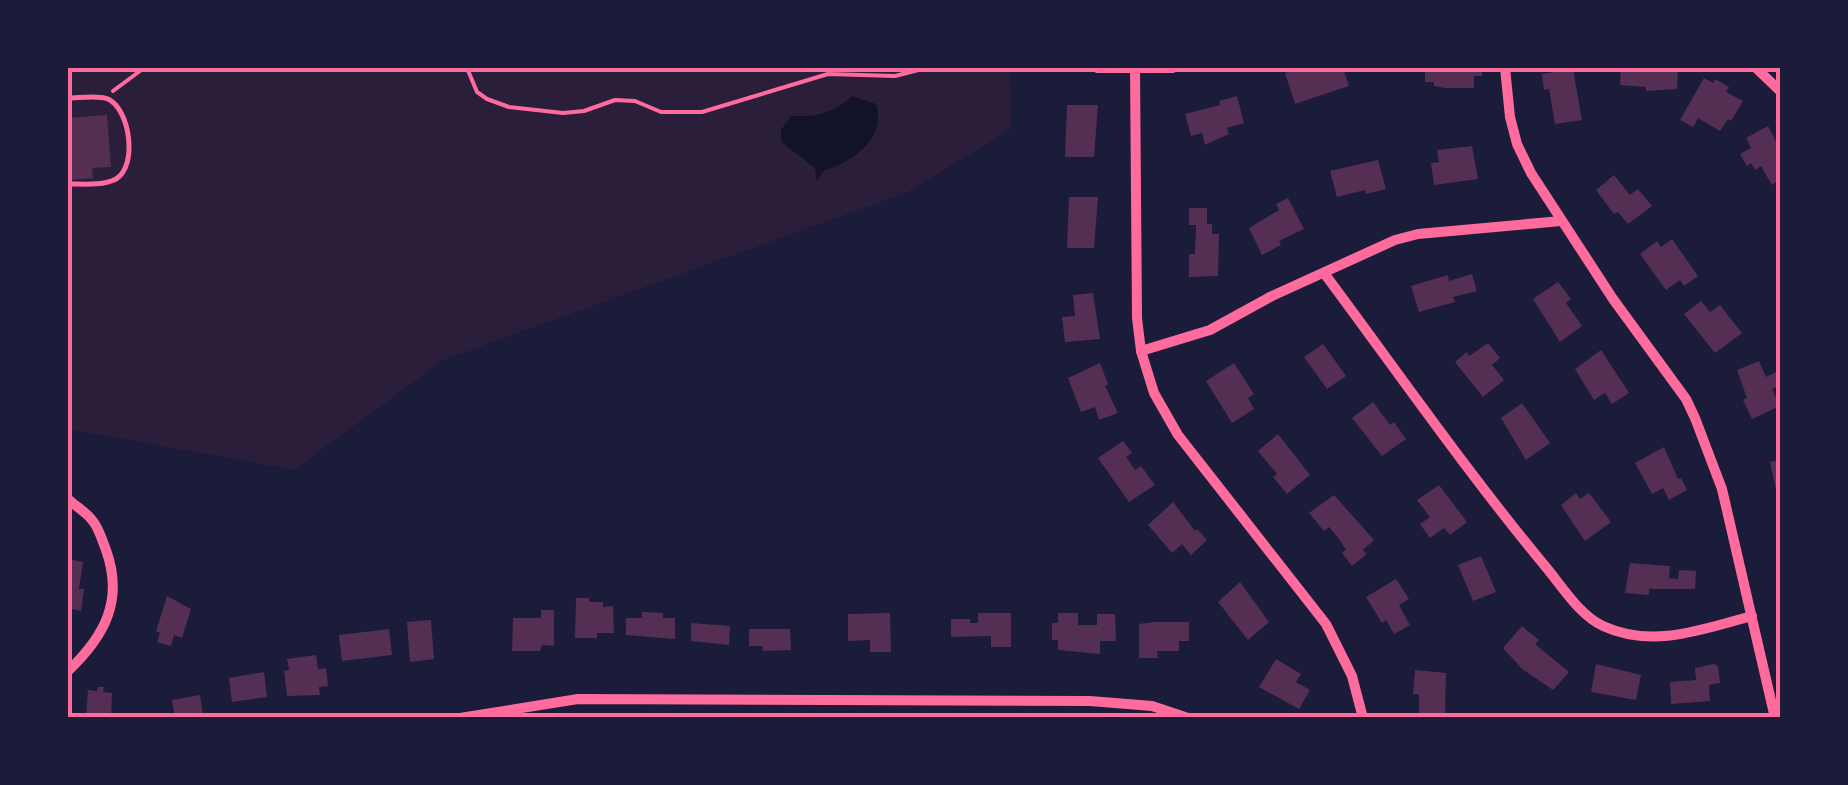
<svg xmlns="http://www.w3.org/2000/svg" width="1848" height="785" viewBox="0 0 1848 785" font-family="Raleway,sans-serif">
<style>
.green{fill:#2a1e3b}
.water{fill:#12122b}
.building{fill:#542f53}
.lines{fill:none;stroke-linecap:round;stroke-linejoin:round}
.path{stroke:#ff6b9d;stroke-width:4}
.service{stroke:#ff6b9d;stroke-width:5}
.minor{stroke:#ff6b9d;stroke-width:10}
.neatline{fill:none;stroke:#ff6b9d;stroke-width:4}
</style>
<rect width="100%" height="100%" fill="#1b1b3a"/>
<polygon class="green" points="68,68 1010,68 1011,129 908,192 443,360 294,470 68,429"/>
<path class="water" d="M852,96L876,104C887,139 852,162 823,171L817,182L815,168L781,142V130L791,116C817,117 832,114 852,96Z"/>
<g class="building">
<polygon points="1299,68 1300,71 1311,68 1343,68 1349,86 1295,104 1285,73"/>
<polygon points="1425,68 1482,68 1482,76 1474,76 1474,88 1445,88 1434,86 1434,82 1425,82"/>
<polygon points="1621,68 1678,68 1677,89 1646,91 1646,87 1620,85"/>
<polygon points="1573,69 1582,120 1555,124 1549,89 1544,90 1542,74"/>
<polygon points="1704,78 1713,83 1715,79 1729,87 1726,92 1743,101 1731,121 1728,119 1720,131 1698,118 1693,127 1680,120"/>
<polygon points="1237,96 1244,123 1227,128 1229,134 1205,145 1202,133 1191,136 1185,114 1220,105 1219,101"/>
<polygon points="1067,105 1098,105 1094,157 1065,157"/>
<polygon points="107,115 111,167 92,168 93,178 71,180 68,170 68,118"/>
<polygon points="1768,126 1780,149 1780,180 1772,185 1761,166 1755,170 1751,163 1747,166 1740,154 1751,148 1746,138"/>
<polygon points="1472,146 1478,179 1434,185 1431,163 1439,162 1437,150"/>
<polygon points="1378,160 1386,189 1366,194 1365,190 1337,197 1330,171"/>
<polygon points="1614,175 1630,195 1638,189 1652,206 1628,224 1618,212 1614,214 1596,190"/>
<polygon points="1069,197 1098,197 1094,248 1067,248"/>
<polygon points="1288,198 1304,229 1279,241 1281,245 1262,255 1249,228 1279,210 1276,204"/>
<polygon points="1189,208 1207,208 1207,224 1212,224 1212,234 1219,234 1218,276 1189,277 1189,254 1195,254 1196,225 1189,225"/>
<polygon points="1672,239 1698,276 1684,286 1680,280 1666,290 1640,254 1657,241 1661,247"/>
<polygon points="1472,274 1477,291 1453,297 1455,302 1419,312 1411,286 1448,275 1449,281"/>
<polygon points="1558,282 1571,299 1566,303 1582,326 1560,342 1533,299"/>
<polygon points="1093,293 1100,339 1065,342 1062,317 1075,316 1073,295"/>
<polygon points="1701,301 1710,312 1720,305 1742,333 1715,353 1684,314"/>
<polygon points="1488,343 1500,358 1492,365 1504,380 1483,397 1455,362 1467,352 1469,356"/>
<polygon points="1323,344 1346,376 1327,389 1304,357"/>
<polygon points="1601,350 1629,393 1612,404 1605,393 1594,400 1575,369"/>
<polygon points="1759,361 1766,377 1776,372 1780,375 1780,385 1772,389 1780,406 1752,419 1743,400 1747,398 1737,370"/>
<polygon points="1100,363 1108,384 1105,386 1118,413 1099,420 1095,407 1081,412 1068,378"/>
<polygon points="1234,363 1254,394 1248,398 1254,409 1232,423 1206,381"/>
<polygon points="1373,402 1390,425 1394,422 1406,439 1382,456 1352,418"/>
<polygon points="1522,403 1550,443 1526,460 1501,418"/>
<polygon points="1278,434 1310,475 1287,494 1273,477 1277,474 1258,451"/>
<polygon points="1123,441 1132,453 1126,457 1135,470 1141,466 1155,485 1129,502 1098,458"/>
<polygon points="1664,447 1678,479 1681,478 1687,490 1669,500 1663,488 1652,494 1635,463"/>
<polygon points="1780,460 1780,504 1779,504 1770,462"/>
<polygon points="1439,485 1467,522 1450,535 1444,528 1430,538 1420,524 1430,517 1417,500"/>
<polygon points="1576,493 1580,499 1589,493 1611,522 1585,541 1561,505"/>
<polygon points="1334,495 1374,540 1363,550 1367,554 1352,566 1342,553 1346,550 1339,539 1329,527 1324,531 1309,513"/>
<polygon points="1173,502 1195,531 1197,529 1207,540 1191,555 1182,544 1172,553 1148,525"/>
<polygon points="1481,556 1496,592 1473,601 1458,565"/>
<polygon points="68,559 83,562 79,589 84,589 81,611 68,608"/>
<polygon points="1630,563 1670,566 1669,578 1678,579 1679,570 1696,571 1695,589 1649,589 1649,595 1625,593"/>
<polygon points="1396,579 1409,599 1399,605 1410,625 1394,634 1386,620 1382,623 1366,597"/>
<polygon points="1240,582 1269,622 1248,640 1218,602"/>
<polygon points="167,596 191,609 182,638 174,635 171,646 157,642 160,633 156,631"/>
<polygon points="576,598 589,598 589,602 603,602 603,607 613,606 614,633 597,633 597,638 575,638"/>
<polygon points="541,610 554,610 554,646 542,645 540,651 512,651 513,618 541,618"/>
<polygon points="642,612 663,613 663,618 675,618 675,639 626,635 626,618 642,618"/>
<polygon points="890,613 891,652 870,652 870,640 848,641 848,614"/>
<polygon points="978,613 1011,613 1011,647 991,647 991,636 951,637 951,619 970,619 970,623 978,623"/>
<polygon points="1058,613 1078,613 1078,625 1097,625 1097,614 1115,614 1116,641 1100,641 1100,654 1058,650 1058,640 1052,640 1052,623 1058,623"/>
<polygon points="431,620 434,659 410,662 407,622"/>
<polygon points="1154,622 1189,622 1189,641 1179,641 1179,651 1157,651 1158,658 1139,658 1139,624"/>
<polygon points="691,623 730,626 729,645 691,641"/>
<polygon points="1522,626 1539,640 1535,644 1569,672 1553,690 1522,669 1503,648"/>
<polygon points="389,629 392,655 342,661 339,635"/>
<polygon points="749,629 790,629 791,650 763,651 763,646 749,646"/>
<polygon points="316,655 318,669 326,668 328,686 319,687 320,695 287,696 284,671 289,670 287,659"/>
<polygon points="1276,659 1301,674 1296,682 1310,690 1299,709 1259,687"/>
<polygon points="1596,664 1641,675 1636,700 1591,692"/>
<polygon points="1714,664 1718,666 1720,683 1709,685 1710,701 1671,704 1670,682 1696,680 1695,668"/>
<polygon points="1415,670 1446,673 1445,717 1419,715 1419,694 1413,694"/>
<polygon points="264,672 267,697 232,702 229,678"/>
<polygon points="98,687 104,687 103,692 112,693 111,718 86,718 88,690 97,691"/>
<polygon points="200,695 203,716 175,718 172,700"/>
</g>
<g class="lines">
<g class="path">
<polyline points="467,68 477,92 487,99 509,107 563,113 584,111 615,100 635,101 661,112 702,112 828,74 895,76 926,68"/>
<polyline points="113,91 144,68"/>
</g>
<path class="service" d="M68,98C79,98 98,95 108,99C130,109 138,166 116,179C103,186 82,184 68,184"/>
<g class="minor">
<polyline points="1097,68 1173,68"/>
<polyline points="1135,68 1137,318 1141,351 1154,393 1178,435 1326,624 1352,676 1363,718"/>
<polyline points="1505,68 1510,117 1517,144 1531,173 1613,299 1686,399 1695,418 1722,489 1775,718"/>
<polyline points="1756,68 1780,91"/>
<path d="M1324,273C1397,371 1467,472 1545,566C1562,586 1579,615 1603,626C1653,649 1703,629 1752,616"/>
<polyline points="1141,351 1210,330 1272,296 1395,240 1418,234 1561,221"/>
<path d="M68,499C75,506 86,512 92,520C99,528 102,540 106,550C124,600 105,636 68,671"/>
<polyline points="460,718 578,699 1090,701 1152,706 1188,718"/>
</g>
</g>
<rect width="1848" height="785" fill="none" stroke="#1b1b3a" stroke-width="140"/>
<rect x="70" y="70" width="1708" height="645" class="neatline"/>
</svg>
